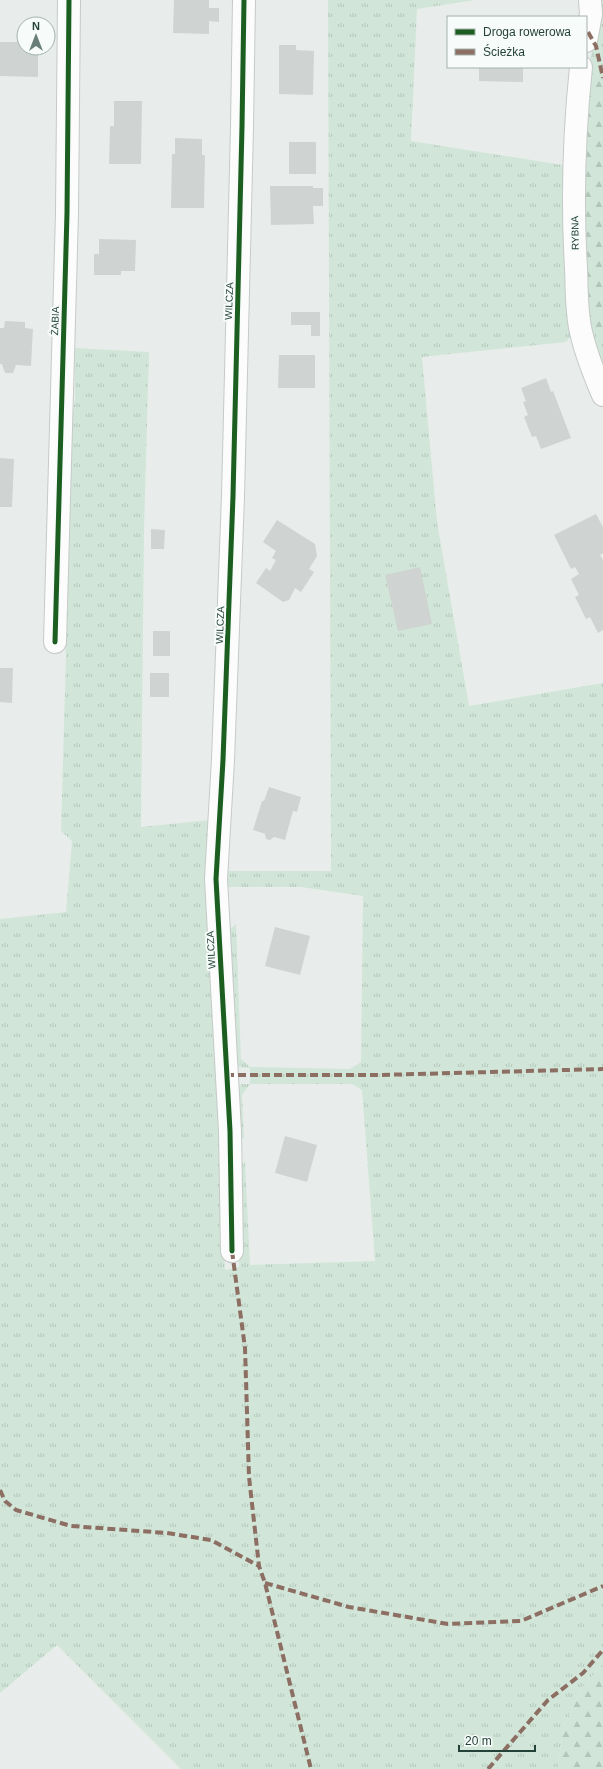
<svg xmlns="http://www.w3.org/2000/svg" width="603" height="1769" viewBox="0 0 603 1769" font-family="Arial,sans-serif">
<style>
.grass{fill:url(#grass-tufts)}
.forest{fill:url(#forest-firs)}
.building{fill:#cfd4d2}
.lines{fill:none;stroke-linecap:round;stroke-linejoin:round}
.minor-casing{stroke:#c5cac8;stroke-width:24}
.minor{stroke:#fcfcfc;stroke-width:22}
.quiet{stroke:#8d6e63;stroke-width:4;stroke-dasharray:8 4;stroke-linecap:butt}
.cycleway-casing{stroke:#f7fbf9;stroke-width:8}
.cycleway{stroke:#1b5e20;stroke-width:5}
.labels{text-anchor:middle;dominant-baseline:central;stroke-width:4;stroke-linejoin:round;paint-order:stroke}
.street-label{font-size:10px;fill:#24423a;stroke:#f7fbf9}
</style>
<defs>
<pattern id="grass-tufts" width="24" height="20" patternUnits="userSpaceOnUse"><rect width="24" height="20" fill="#d1e6d8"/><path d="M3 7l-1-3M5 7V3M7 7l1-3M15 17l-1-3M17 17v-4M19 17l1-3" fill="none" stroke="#b3c6ba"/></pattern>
<pattern id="forest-firs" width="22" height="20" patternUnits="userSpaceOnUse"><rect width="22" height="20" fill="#d1e6d8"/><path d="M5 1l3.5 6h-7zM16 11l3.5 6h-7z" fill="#b3c6ba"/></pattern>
</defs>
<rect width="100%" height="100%" fill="#e8edeb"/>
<g class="grass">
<polygon points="328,0 475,0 417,9 411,141 569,166 574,332 566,342 422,357 437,522 469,706 603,683 603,1664 581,1689 563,1728 558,1769 181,1769 57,1645 0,1693 0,919 66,912 72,841 61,831 66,655 61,600 64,470 75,400 75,348 149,352 144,530 141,827 210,820 207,895 225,1270 239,1267 236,1169 245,1162 250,1265 375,1261 362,1090 352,1084 250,1084 242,1095 244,1139 234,1134 233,1093 241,1084 250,1084 250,1068 239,1067 233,1061 226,933 236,924 241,1059 250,1067 350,1069 361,1062 363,896 301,887 228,887 225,871 331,871"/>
<polygon points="595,0 603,0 603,71 587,76 596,29"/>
<polygon points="588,334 603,334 603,375"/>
</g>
<g class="forest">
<polygon points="603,71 603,334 588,334 580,237 587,76"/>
<polygon points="603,1664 603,1769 558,1769 563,1728 581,1689"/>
</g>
<g class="building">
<polygon points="174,0 209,0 209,8 219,8 219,22 209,21 209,34 173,33"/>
<polygon points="0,42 24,42 24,48 38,48 38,77 0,76"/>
<polygon points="279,45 296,45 296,50 314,51 313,95 279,94"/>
<polygon points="479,67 523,67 523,82 479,81"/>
<polygon points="114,101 142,101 141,164 109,164 110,126 114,126"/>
<polygon points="175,138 202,139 202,155 205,155 204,208 171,208 172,154 175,154"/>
<rect x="289" y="142" width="27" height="32"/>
<polygon points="270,186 313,186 313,188 323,188 323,206 313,206 314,224 271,225"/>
<polygon points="99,239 136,240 135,271 121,271 121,275 94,275 94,254 99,254"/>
<polygon points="291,312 320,312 320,336 311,336 311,325 291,325"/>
<polygon points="5,321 25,322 25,328 33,329 31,366 16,365 13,373 5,373 2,364 0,364 0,328 4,328"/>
<polygon points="279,355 315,355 315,388 278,388"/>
<polygon points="546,378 551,392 553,391 571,438 541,449 536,436 532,437 524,417 528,415 523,402 526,401 521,388"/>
<polygon points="0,458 14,459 12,507 0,507"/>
<polygon points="596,514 603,527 603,553 600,555 603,560 603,630 598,633 590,617 586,619 575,597 579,595 571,579 579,574 575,567 571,569 554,535"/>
<polygon points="277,520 315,544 317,556 309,569 314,572 301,592 295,588 289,600 283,602 256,583 266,568 270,571 276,560 272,558 276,551 263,542"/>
<polygon points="151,529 165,530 164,549 151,549"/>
<polygon points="420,567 432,624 398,631 385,575"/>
<rect x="153" y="631" width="17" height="25"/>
<polygon points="0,668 13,668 12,703 0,702"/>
<rect x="150" y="673" width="19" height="24"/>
<polygon points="269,787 301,797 297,812 293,811 285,840 274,837 270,840 266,839 265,834 253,830 262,801 264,801"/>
<polygon points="275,927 310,936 300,975 265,966"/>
<polygon points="285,1136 317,1145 307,1182 275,1173"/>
</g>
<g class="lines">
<g class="minor-casing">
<g id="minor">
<polyline points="586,41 591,14 590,0"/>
<path d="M581,67C574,134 572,201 576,268C577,289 576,311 581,332C586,354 594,374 603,395"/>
<polyline points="55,642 67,213 69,0"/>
<polyline points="232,1251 230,1131 216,879 223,760 233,496 242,127 244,0"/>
</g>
</g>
<use href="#minor" class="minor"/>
<g class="quiet">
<polyline points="588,32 596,46 603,78"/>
<polyline points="226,1075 379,1075 603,1069"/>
<polyline points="232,1251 245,1348 249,1477 259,1566 265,1583 311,1769"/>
<polyline points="0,1490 5,1501 16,1510 71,1526 167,1533 211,1540 259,1566"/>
<polyline points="265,1583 349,1607 448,1624 521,1621 603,1586"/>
<polyline points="488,1769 548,1700 583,1673 603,1650"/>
</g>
<g class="cycleway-casing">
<g id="cycleway">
<polyline points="55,642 67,213 69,0"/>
<polyline points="232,1251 230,1131 216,879 223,760 233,496 242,127 244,0"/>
</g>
</g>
<use href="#cycleway" class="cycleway"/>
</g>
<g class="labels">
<g class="street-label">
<text transform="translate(575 233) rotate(-91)">RYBNA</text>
<text transform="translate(229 301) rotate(-88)">WILCZA</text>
<text transform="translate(55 321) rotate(-88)">ŻABIA</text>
<text transform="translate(220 625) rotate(-88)">WILCZA</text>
<text transform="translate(211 950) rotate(-93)">WILCZA</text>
</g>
</g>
<rect x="447" y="16" width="140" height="52" fill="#f7fbf9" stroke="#a3b1ad"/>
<rect x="455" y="29" width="20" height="6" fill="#1b5e20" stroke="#a3b1ad"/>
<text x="483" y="36" font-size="12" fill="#24423a">Droga rowerowa</text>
<rect x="455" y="49" width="20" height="6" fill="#8d6e63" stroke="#a3b1ad"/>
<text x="483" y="56" font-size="12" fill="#24423a">Ścieżka</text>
<g transform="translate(36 36)"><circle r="19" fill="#f7fbf9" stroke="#a3b1ad"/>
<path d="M0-3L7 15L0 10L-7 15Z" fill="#697e78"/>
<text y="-6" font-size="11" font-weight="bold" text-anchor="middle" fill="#24423a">N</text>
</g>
<path d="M459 1745v6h76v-6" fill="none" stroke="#24423a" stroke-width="2"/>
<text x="465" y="1745" font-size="12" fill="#24423a" stroke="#f7fbf9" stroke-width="3" paint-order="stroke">20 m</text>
</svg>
